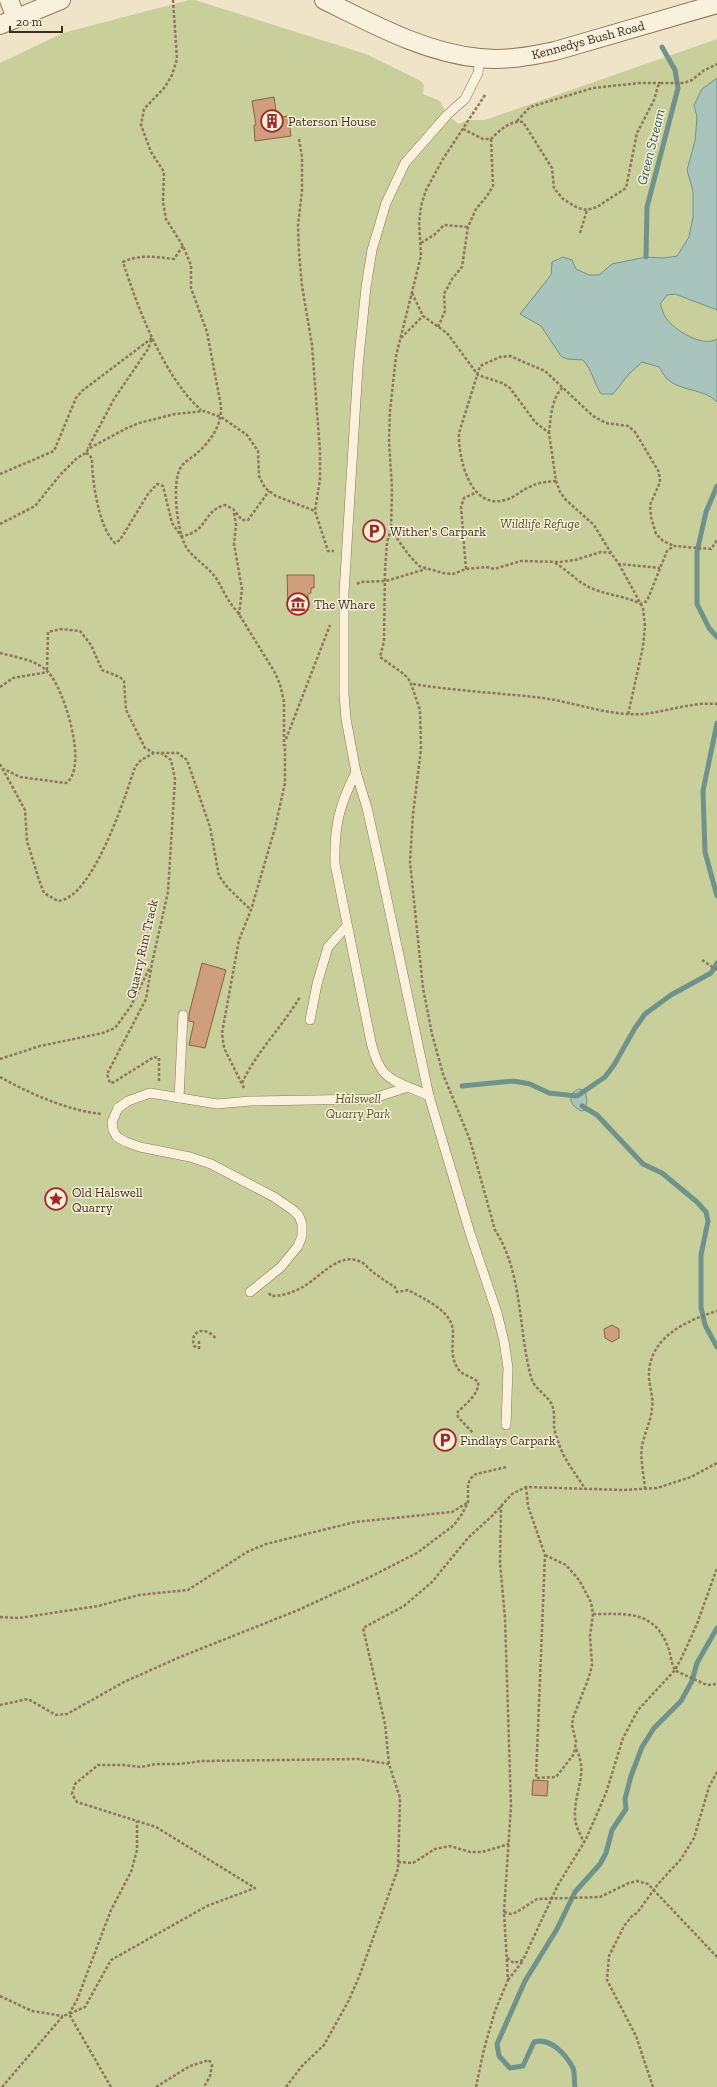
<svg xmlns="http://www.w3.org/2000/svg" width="717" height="2087" viewBox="0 0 717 2087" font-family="'Zilla Slab',serif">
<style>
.green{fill:#c9cf9b}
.water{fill:#a9c4bc;stroke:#6f938a}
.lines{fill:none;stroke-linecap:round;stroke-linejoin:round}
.stream{stroke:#6f938a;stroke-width:5}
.building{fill:#cf9f7d;stroke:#8d5f41}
.lane-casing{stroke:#8d765c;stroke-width:10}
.street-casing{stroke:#8d765c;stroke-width:20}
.path{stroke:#8d765c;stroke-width:2.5;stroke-dasharray:3 2;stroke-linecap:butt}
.lane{stroke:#faf1dc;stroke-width:9}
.street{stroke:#faf1dc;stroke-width:18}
.labels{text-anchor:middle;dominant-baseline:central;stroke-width:3;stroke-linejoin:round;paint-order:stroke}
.street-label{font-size:13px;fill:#3d2e20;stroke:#f7eed8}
.poi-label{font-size:13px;fill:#3d2e20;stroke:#f7eed8;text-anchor:start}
.park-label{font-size:13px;font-style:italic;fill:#4d5a26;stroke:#f7eed8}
.water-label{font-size:14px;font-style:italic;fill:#2f5d5a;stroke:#f7eed8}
</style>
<rect width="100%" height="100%" fill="#f0e4c8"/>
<polygon class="green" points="189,0 195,0 366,54 421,81 424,85 423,94 440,101 447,115 459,124 467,120 485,120 717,39 717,2087 0,2087 0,63 63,33"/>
<g class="water">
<path d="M717,78V310L675,294L667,295L660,304C662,308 663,314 666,318C674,330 703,348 717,339V402C704,388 680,392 666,378C664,375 661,370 659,367L642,362L628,375L613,394H601C594,383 592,370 583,360L567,359L561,356L541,326L520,314L551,275L552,262L563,257L572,260L576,269L589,275H599L612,264L646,257L664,258L677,256L689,237L693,217V191L687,170L695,141L697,117L694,105L702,89Z"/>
<path d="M578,1089L585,1090L587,1101L585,1110L581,1111C574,1107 571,1104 570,1095Z"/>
</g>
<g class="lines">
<g class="stream">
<polyline points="646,257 647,207 678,88 675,70 662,47"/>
<polyline points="717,486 706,512 697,552 697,604 709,628 717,637"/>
<polyline points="717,723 703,791 705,852 717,896"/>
<polyline points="462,1086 513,1081 530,1084 549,1093 577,1096 605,1077 614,1065 635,1028 645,1014 671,995 711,973 717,963"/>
<polyline points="582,1106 597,1115 643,1164 662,1173 697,1202 706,1212 708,1221 701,1255 701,1307 705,1325 717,1347"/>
<path d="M575,2087C574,2081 575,2073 573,2068C566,2055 551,2037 534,2042L523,2066L510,2068L499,2056L497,2044L525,1981L557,1929L575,1892L600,1864L606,1853L612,1830L626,1809L625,1799L631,1776L642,1747L654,1728L681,1701L692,1681L697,1663L717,1628"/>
</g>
</g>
<g class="building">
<polygon points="274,97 277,118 288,116 291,136 255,141 254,125 256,125 252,101"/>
<polygon points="287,575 314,575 314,588 311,588 311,593 308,594 308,608 288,608"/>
<polygon points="202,963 226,970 205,1048 189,1045 194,1022 189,1021 189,1014"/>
<polygon points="612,1325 619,1329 619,1338 612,1342 605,1338 604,1329"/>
<polygon points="533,1780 548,1781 547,1796 532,1795"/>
</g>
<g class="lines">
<g class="lane-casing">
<g id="lane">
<polyline points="480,58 478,73 465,99 447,115 405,163 386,203 372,250 366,287 358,367 352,463 344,593 344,694 346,719 356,772 367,808 378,857 429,1096 470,1233 497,1313 504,1341 508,1368 506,1425"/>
<path d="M356,772C339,806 334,826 335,864L371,1042C381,1084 394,1079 429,1096"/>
<polyline points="310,1020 317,984 328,947 346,927"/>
<polyline points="179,1098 183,1015"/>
<polyline points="250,1292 281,1267 298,1246 302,1236 302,1224 299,1216 293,1210 274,1197 211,1164 190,1157 140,1147 126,1142 117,1137 113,1130 112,1122 118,1108 128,1101 150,1093 217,1104 250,1101 371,1099 408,1087"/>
</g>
</g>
<g class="street-casing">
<g id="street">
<polyline points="9,0 16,18"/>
<path d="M324,0C373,24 425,53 480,58C505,61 531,56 555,51L717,4"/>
<polyline points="0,25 61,0"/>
</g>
</g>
<g class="path">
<path d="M173,0L177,59L172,75L165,87L144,109L141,125L151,152L164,172L163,202L166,219L183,246L191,265V288L207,332L221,406C222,426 210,442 195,455C190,459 184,462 181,467C171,481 177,536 188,550C196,560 208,567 216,578C223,589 227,601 237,611L274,671L280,684L284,702V746"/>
<path d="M485,95L443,159L426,190L421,206L419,222L421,256L396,356L390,411L389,441L392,488L391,530L387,542L385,571L384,641L380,657L404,674L410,681L420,710L421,749L413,814L410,862L423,988L432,1034L443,1074L470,1140L495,1230C523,1273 518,1329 531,1377C534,1389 545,1393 551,1403C555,1410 554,1419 554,1427C555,1432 557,1439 559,1444C564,1460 577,1475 585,1489"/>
<polyline points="517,121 530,107 593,88 639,83 661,83"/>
<path d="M463,129L483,139H491C500,130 510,120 523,122L552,168L554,188L563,199L578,208L587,210L597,207L626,188L637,133L654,100L658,86L661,83H684L692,80L703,71L717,64"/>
<polyline points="299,139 302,157 302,191 298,225 299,253 302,286 312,345 320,451 320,479 315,511 328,551 334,551"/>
<polyline points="580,233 587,210"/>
<polyline points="421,243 434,235 444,225 468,227"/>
<path d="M183,246L174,259C156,257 140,254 123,262C138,309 164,377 201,410"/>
<polyline points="412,293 423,316 447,333 478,375 502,383 510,388 535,422 549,433 556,481 560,492 566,500 594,525 611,553"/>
<polyline points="438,327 445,311 444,294 452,279 462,267 468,227 476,209 487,196 493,186 491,139"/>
<polyline points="401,338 423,316"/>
<path d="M549,433C551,417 551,399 563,387"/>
<path d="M86,453L90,455L92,460C92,480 99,529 115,543L120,540L148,494L157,484L163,486L172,523L181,536C208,533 202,511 225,505L233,509L242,520H248L269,491"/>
<polyline points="0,474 54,451 76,398 82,391 152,338 148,349 114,399 88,448"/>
<path d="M556,481C548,482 539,482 532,486C522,489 515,498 505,500C470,510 458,458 459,433L480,366L500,357L510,356L519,360L545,371L593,416L606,423L628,426L635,432L659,472L660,482L650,505L651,517L656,534L663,541L674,546"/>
<polyline points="234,513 236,525 234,544 242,589 239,615"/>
<polyline points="0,524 35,506 60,475 77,458 86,453 88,449 125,429 139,423 175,414 204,411 221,417 247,435 258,451 259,476 265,488 276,496 315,511"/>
<polyline points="391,530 408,554 419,566 443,573 453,574 466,569 486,567 494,569 521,561 560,562 575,560 601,552 611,553 619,564 660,568"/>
<path d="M555,563C569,571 580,585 596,590C612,596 625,596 641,604L647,601L667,551L674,546L711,549L717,540"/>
<polyline points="619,564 643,608 645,626 643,647 628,715"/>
<polyline points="466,569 461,507 464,498 477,492"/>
<polyline points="357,584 360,582 386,581 426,569"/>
<path d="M0,653C15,657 37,660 48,672C64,688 89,768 66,783L20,777L4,769"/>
<polyline points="47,670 48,632 61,629 80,631 91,645 102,670 120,677 124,681 126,710 145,748 154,753"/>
<path d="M413,684C456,691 500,693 543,698C571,702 598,712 627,714C655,717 687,701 717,704"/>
<polyline points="0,687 13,678 48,672"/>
<polyline points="286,739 330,625"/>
<path d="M0,764L25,810L27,841L39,880L44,893L58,901C93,898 125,797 135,767L141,760L154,753H178L187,760L210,827L219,876L228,888L251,910"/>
<polyline points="702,960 717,970"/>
<polyline points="0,1059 40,1046 103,1033 115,1028 131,1006 150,967"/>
<path d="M0,1077C31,1094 66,1110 101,1114"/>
<polyline points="159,1081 159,1058 154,1057 114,1082 110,1083 107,1074 146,999 152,963 168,892 175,779 171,760 161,753"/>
<path d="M242,1083C257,1051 282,1027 300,997"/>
<polyline points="244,1088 224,1048 222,1033 239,940 251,910 275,828 285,783 285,744"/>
<path d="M269,1293L271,1296C283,1296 295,1292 306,1285C322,1275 341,1250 363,1263C367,1266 370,1270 374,1273C381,1278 388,1283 395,1287L397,1292L408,1290C424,1299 453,1311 453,1332C453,1346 450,1356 458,1369C463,1376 472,1376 478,1382C480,1394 464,1405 457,1413L458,1417L473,1433"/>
<path d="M199,1341V1348L194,1346C189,1329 207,1326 216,1339"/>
<polyline points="526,1487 528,1506 545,1555 536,1778 556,1777 574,1754 576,1742 572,1725 573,1718 589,1677 592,1665 590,1636 593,1614 591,1602 579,1580 566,1565 545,1555"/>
<path d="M645,1489C644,1476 640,1460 642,1446C644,1434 651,1422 652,1408C654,1396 648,1384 649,1372C651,1336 688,1320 717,1311"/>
<path d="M593,1614C627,1614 654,1610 668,1647C671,1655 671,1665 676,1671L707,1685L717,1684"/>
<polyline points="0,1617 19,1618 98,1606 139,1595 188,1590 247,1552 266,1544 355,1522 452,1512 467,1503"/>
<polyline points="0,1705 28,1699 56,1715 67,1714 124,1682 180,1657 296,1611 368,1578 417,1553 454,1525 462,1514 468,1502 468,1484 471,1478 476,1474 507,1467"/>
<path d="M576,1749C589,1773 574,1791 575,1816C575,1826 580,1834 584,1842"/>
<polyline points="398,1862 413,1863 435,1849 450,1846 470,1852 482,1852 509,1844"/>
<polyline points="504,1912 511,1914 517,1912 537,1899 600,1897 629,1883 637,1881 648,1884 717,1957"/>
<polyline points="507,1958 514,1963 523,1960 558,1885 586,1839 606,1793 623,1738 638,1710 675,1670 682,1657 697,1624 717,1568"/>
<polyline points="508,1980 522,1962"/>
<polyline points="0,1996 32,2011 63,2016"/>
<polyline points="2,2087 63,2016 69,2014 77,2000 111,1910 131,1872 137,1850 137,1821"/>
<polyline points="111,2087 69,2014 85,2007 111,1960 207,1906 255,1888 156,1827 77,1802 72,1794 75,1784 98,1765 124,1765 141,1767 156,1764 180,1764 202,1761 358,1759 389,1764"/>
<polyline points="156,2087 190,2066 209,2060 212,2065 210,2076 204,2087"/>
<polyline points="286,2087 302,2066 324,2045 349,2000 359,1977 398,1869 400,1798 389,1764 385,1724 363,1628 404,1606 432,1582 468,1538 493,1515 512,1494 526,1487 623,1490 657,1488 691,1477 717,1463"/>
<polyline points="476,2087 484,2049 495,2011 508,1980 504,1912 511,1806 505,1618 500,1563 501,1506"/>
<polyline points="653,2087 636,2036 607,1980 609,1956 624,1926 632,1916 637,1913 658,1884 681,1859 694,1838 709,1787 717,1772"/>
</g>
<use href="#lane" class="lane"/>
<use href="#street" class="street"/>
</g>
<defs>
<g id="building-ring" transform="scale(1.15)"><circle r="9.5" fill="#f7eed8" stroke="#9e2a2b" stroke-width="1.5"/><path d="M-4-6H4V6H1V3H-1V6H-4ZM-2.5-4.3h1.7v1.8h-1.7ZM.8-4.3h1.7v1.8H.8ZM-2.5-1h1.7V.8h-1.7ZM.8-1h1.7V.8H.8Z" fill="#9e2a2b"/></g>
<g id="parking-ring" transform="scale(1.15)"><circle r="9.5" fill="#f7eed8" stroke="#9e2a2b" stroke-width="1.5"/><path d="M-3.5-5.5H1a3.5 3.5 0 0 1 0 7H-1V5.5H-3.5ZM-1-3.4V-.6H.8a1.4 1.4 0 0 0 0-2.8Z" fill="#9e2a2b"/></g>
<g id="museum-ring" transform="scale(1.15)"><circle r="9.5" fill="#f7eed8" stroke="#9e2a2b" stroke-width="1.5"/><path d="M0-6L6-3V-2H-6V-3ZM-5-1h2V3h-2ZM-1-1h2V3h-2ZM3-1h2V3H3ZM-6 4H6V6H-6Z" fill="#9e2a2b"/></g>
<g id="sight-ring" transform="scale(1.15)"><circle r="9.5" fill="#f7eed8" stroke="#9e2a2b" stroke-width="1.5"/><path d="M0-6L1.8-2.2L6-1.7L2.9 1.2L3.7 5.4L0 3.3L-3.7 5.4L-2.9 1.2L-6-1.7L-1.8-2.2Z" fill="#9e2a2b"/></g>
</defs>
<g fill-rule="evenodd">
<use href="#building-ring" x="272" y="121"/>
<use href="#parking-ring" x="374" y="531"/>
<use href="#museum-ring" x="298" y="604"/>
<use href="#sight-ring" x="56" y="1199"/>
<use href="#parking-ring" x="445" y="1440"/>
</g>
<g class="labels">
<g class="street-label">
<text transform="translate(588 40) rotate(-15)">Kennedys Bush Road</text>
<text transform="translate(142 949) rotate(-77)">Quarry Rim Track</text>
</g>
<g class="poi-label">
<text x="288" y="121">Paterson House</text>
<text x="390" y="531">Wither's Carpark</text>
<text x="314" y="604">The Whare</text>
<text x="72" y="1192">Old Halswell<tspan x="72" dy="15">Quarry</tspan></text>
<text x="460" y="1440">Findlays Carpark</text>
</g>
<g class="park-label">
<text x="540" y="523">Wildlife Refuge</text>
<text x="358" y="1098">Halswell<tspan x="358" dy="15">Quarry Park</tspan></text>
</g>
<g class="water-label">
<text transform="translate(651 147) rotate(-76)">Green Stream</text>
</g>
</g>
<path d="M10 26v6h52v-6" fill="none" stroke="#3d2e20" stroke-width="2"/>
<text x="16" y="26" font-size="12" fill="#3d2e20" stroke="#f7eed8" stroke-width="3" paint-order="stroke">20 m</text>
</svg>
